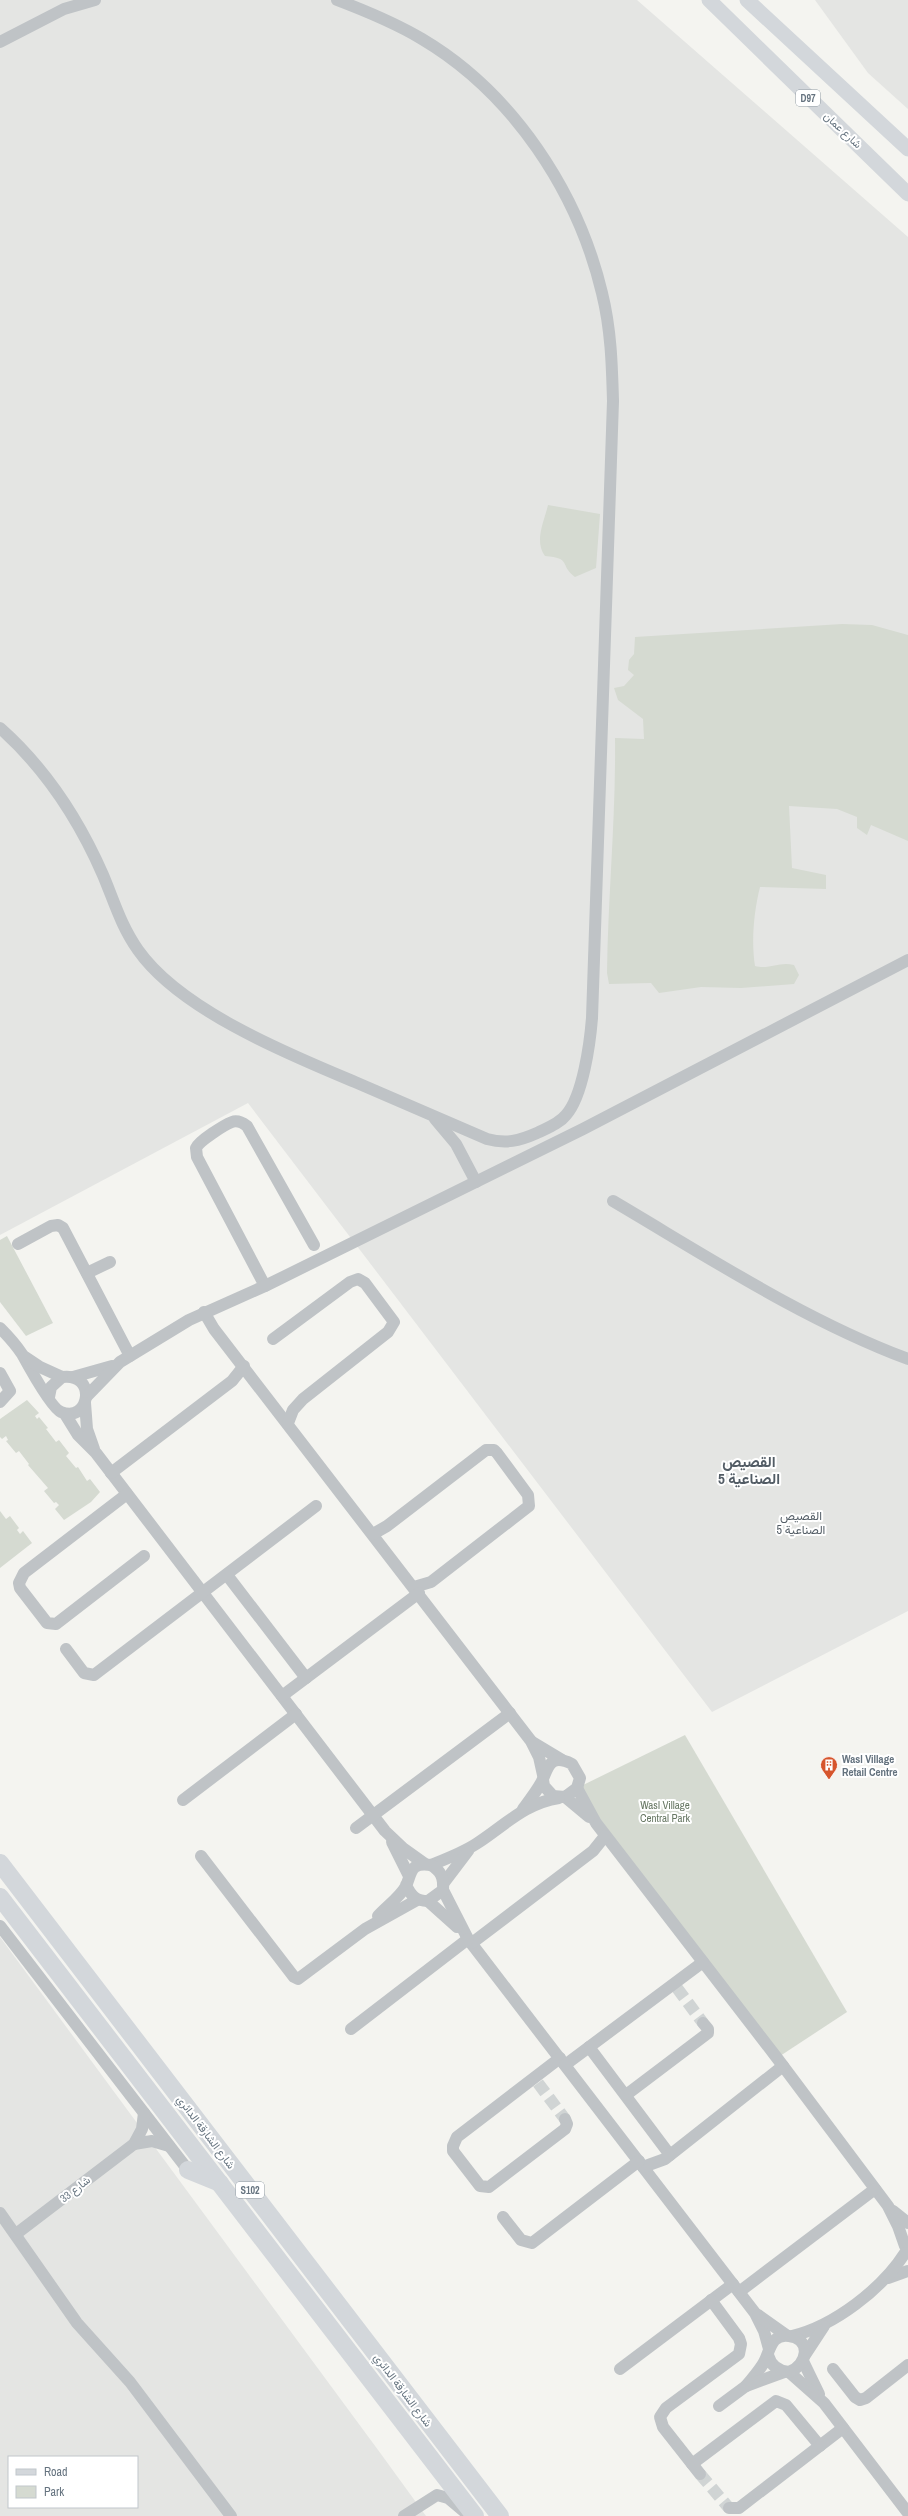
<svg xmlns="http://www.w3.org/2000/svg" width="908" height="2516" viewBox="0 0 908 2516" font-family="'Archivo Narrow',Vazirmatn,sans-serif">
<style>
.built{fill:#e4e5e3;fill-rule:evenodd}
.green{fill:#d5dad1}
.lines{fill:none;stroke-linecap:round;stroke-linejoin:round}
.minor-tunnel{stroke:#d0d4d4;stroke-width:12;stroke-dasharray:12 6;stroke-linecap:butt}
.minor{stroke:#bfc3c6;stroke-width:12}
.major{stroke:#d3d7db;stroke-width:15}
.highway{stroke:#d3d7db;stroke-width:18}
.labels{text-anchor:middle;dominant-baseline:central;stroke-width:4;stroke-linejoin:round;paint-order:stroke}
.shield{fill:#fff;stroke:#939da5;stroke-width:1}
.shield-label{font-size:10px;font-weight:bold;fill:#65737f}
.street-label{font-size:11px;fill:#65737f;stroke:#fff}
.poi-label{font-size:11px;font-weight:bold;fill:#65737f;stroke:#fff;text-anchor:start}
.park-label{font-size:11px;fill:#677763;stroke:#fff}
.neighbourhood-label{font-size:12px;fill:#525c65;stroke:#fff}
.district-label{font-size:15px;font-weight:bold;fill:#525c65;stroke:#fff}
</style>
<rect width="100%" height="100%" fill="#f4f4f0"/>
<g class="built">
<polygon points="0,0 637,0 908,237 908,1611 712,1712 248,1103 0,1235"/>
<polygon points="815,0 908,0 908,109 868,73"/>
<path d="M0,1937L381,2454L426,2516H0ZM9,2457H137V2507H9Z"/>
</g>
<g class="green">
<path d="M548,505L600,514L596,568L575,577C559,565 572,558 545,556C534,541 544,522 548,505Z"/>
<path d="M842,624L872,625L908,635V841L871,825L867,835L857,828V817L837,809L789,806L792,868L826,875V889L760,887C754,911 751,941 755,966C770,970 779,961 794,965L799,975L794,984L741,988L701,987L659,993L651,983L609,984L607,973C608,895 616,816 615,738L644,739L643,719L618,700L614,688L624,686L634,675L628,670L629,660L634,654L635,637Z"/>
<polygon points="7,1236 53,1323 26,1336 0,1302 0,1240"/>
<polygon points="27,1400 39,1413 35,1416 37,1419 39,1417 48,1428 46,1429 56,1442 59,1440 69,1453 66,1456 76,1468 78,1467 87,1481 90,1479 100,1492 91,1502 64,1520 55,1509 59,1505 56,1502 54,1503 44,1491 48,1488 28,1465 29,1464 19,1451 16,1453 6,1441 8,1440 6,1436 2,1439 0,1437 0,1419"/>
<polygon points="0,1511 6,1519 10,1516 19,1528 17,1530 20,1534 23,1531 32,1543 0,1568"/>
<polygon points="685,1735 847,2012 777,2058 577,1788"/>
</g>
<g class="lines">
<g class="minor-tunnel">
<polyline points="677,1988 703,2023"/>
<polyline points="538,2083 565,2119"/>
<polyline points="700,2474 729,2508"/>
</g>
<g class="minor">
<polyline points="0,42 64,9 95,0"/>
<path d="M0,728C45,768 79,820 103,875C114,901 121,926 138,950C180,1010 288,1054 355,1082C399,1101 443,1120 487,1139C506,1144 519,1141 537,1133C547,1128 559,1124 566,1115C583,1096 590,1043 592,1018L613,401C612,365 611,329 602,293C578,192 513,93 422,39C395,23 366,11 337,0"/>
<polyline points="435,1119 456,1144 476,1182"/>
<path d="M613,1201C708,1257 804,1320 908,1359"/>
<polyline points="18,1244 51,1226 58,1225 63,1228 130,1356"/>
<polyline points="87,1273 110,1262"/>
<path d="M265,1286L197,1157L196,1148C199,1141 224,1125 232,1122C237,1120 243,1123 247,1126L314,1245"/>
<polyline points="204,1312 214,1329 531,1741 539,1757 543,1775"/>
<path d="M0,1328C8,1336 16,1345 22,1354C28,1365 52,1409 61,1412C90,1424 98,1372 62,1377L51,1387L49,1397"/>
<polyline points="273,1339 350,1282 358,1279 365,1283 394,1322 388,1332 303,1399 293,1410 288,1423"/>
<polyline points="25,1357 40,1367 62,1377"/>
<polyline points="0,1373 10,1391 0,1402"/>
<polyline points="73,1377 112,1366"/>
<polyline points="86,1397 120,1362 189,1320 265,1286 583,1129 908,960"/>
<polyline points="85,1403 87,1429 94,1449"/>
<polyline points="65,1414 78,1435 96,1453 385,1831 404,1849 425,1864"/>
<polyline points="111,1473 232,1381 244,1366"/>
<polyline points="127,1494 24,1573 19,1583 20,1588 47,1623 56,1624 144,1556"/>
<polyline points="373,1534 387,1526 486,1450 494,1450 497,1453 528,1495 529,1506 431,1582 414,1587"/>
<polyline points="227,1575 306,1678"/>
<polyline points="66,1649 84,1673 94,1675 316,1506"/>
<polyline points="282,1696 419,1593"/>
<polyline points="532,1742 562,1760"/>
<polyline points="577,1788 596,1823 777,2058 888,2206 898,2226 905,2246"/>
<polyline points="565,1797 589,1817"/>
<polyline points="183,1800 296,1714"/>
<path d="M523,1809C529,1801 536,1792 541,1783C548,1770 548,1752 572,1764L580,1778L577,1788L565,1797L553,1796L544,1786L543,1780"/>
<polyline points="356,1828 510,1713"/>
<polyline points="392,1842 408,1874"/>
<polyline points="201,1856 294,1977 298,1979 365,1929 417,1900"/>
<path d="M431,1865C446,1859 462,1853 476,1844C504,1826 525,1803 559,1798"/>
<polyline points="443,1884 468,1851"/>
<polyline points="443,1890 468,1939 755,2313 764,2331 769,2349"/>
<polyline points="428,1901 457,1927"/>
<path d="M378,1916C386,1907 400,1897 406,1886C412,1872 410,1862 431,1865C441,1871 444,1878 443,1890L428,1901C416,1901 411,1896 406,1885"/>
<polyline points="0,1926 188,2170"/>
<polyline points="472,1943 593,1851 605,1836"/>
<polyline points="351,2029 468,1939"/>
<polyline points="589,2047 670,2155"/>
<polyline points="560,2058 457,2137 453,2146 453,2151 480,2186 489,2187 565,2129 567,2124 565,2119"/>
<polyline points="565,2065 703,1962"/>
<polyline points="626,2095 708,2033 708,2029 703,2023"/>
<polyline points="134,2144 152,2141 169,2146"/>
<polyline points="643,2167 665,2159 783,2066"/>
<polyline points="893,2211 908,2223"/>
<polyline points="0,2213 77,2323 130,2382 231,2516"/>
<polyline points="503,2217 521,2240 532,2243 639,2161"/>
<polyline points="16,2234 134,2144 142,2129 144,2113"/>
<polyline points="888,2278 908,2271"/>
<polyline points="739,2292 875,2189"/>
<polyline points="758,2315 786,2335"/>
<path d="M792,2336C834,2326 882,2289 905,2253"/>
<polyline points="805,2355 824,2326"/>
<polyline points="803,2361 819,2394"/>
<polyline points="620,2369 733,2284"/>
<polyline points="833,2369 855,2397 860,2400 866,2398 908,2365"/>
<polyline points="789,2372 824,2403 908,2513"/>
<path d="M746,2386C752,2379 758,2372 763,2364C770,2353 770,2333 789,2336C812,2339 808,2365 789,2372C778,2371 771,2366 768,2355"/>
<polyline points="719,2406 746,2386 784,2372"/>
<polyline points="692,2464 776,2401 786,2405 820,2446"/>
<polyline points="700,2474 663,2427 660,2417 666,2408 739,2354 741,2344 739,2338 711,2300"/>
<polyline points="729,2508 739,2508 843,2428"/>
<polyline points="404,2516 437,2495 448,2498 466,2513"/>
</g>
<g class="major">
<polyline points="709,0 908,194"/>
<polyline points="747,0 908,149"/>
</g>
<g class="highway">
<polyline points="0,1863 500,2516"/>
<polyline points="0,1897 475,2516"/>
<polyline points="188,2170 220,2183"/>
</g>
</g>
<defs>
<g id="building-pin" transform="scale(0.9)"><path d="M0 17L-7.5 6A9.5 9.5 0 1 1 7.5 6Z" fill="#d6552d" stroke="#fff"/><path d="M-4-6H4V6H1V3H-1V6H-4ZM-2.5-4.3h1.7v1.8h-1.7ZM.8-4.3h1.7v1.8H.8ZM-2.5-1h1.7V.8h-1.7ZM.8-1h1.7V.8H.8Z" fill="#fff"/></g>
</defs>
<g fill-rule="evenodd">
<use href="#building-pin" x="829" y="1765"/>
</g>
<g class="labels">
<g class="shield">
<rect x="796" y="90" width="24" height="16" rx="3"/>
<rect x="236" y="2182" width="28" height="16" rx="3"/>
</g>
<g class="shield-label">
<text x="808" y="98">D97</text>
<text x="250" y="2190">S102</text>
</g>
<g class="street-label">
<text transform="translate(843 130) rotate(43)">شارع عمان</text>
<text transform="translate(206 2132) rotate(53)">شارع الشارقة الدائري</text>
<text transform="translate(75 2189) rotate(-38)">شارع 33</text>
<text transform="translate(403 2390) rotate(53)">شارع الشارقة الدائري</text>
</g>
<g class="poi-label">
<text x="842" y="1759">Wasl Village<tspan x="842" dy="13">Retail Centre</tspan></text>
</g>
<g class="park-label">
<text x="665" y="1805">Wasl Village<tspan x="665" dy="13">Central Park</tspan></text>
</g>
<g class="neighbourhood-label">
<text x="801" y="1516">القصيص<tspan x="801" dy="14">الصناعية 5</tspan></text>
</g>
<g class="district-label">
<text x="749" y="1461">القصيص<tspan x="749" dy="17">الصناعية 5</tspan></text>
</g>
</g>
<rect x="8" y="2456" width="130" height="52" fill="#ffffff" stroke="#c1c7cc"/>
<rect x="16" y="2469" width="20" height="6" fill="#d3d7db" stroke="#c1c7cc"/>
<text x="44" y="2476" font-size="12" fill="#65737f">Road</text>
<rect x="16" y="2486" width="20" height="12" fill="#d5dad1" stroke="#c1c7cc"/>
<text x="44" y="2496" font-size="12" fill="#65737f">Park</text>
</svg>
